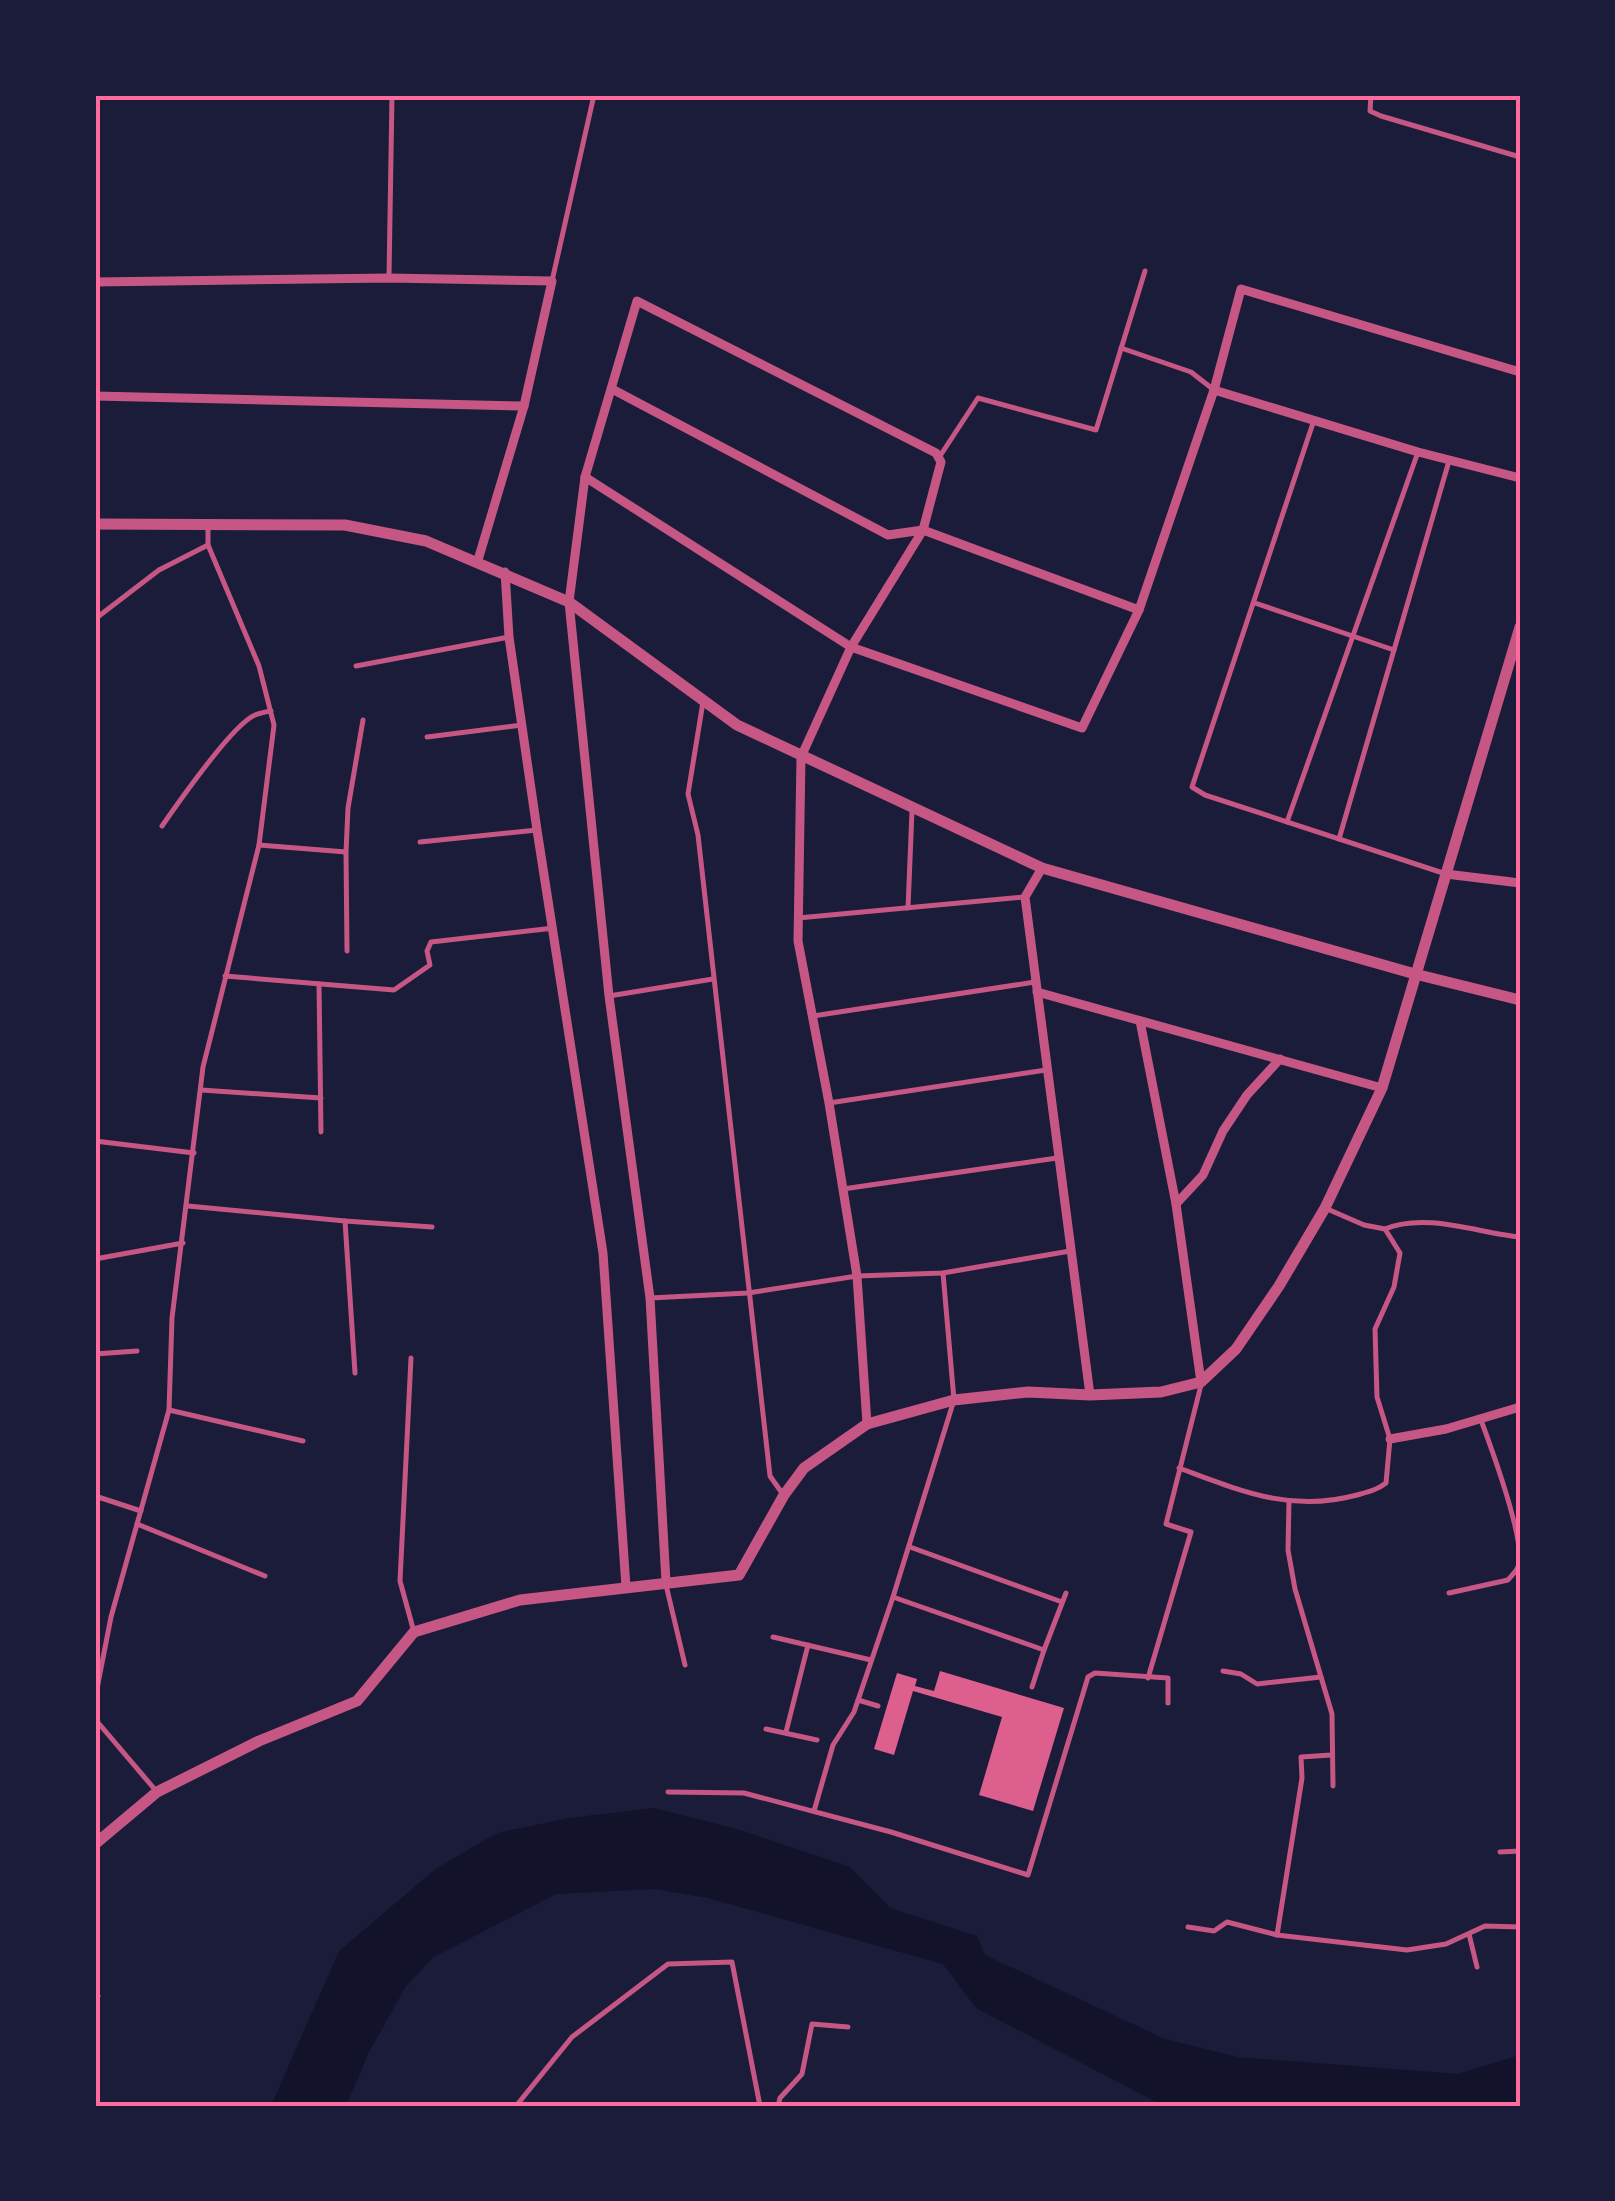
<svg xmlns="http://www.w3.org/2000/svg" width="1615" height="2201" viewBox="0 0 1615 2201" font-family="'DejaVu Sans',sans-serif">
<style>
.water{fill:#12122b}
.building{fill:#dd5f8e}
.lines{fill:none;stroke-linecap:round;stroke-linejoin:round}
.service{stroke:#c65784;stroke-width:5}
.minor{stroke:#c65784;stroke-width:9}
.tertiary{stroke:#c65784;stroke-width:11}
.neatline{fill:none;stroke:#ff6b9d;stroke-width:4}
</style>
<rect width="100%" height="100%" fill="#1b1b3a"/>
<polygon class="water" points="654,1808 737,1829 850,1867 890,1908 977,1936 985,1955 1165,2039 1237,2057 1458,2074 1520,2055 1520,2105 1164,2106 976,2008 943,1964 708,1898 654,1889 556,1894 432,1958 405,1988 369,2052 346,2106 271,2106 339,1951 437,1868 497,1833 569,1818"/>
<polygon class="building" points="940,1671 1064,1708 1033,1811 979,1795 1002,1717 913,1691 894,1755 874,1749 897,1673 917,1679 915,1686 934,1691"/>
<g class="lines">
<g class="service">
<polyline points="1371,95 1370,111 1381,116 1520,157"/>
<polyline points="389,277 392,95"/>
<polyline points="552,281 594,95"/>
<polyline points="1121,348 1191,372 1214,390"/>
<polyline points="1314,420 1192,787 1205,795 1443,873"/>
<polyline points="940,456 978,398 1096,430 1145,271"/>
<polyline points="1255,603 1394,650"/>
<polyline points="95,619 159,570 208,545"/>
<polyline points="356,666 509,637"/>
<polyline points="703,702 688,794 698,835 770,1476 782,1493"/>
<polyline points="427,737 522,725"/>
<polyline points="1287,822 1418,452"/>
<path d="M162,826C178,803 233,724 255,715C260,713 265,712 271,711"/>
<polyline points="1339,839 1449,461"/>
<polyline points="420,842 537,830"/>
<polyline points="259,845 346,852 348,808 363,720"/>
<polyline points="346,852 347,951"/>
<polyline points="908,908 912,811"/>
<polyline points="798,918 1024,897"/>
<polyline points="225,976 394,990 430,965 427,951 431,942 554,928"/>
<polyline points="319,984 321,1132"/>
<polyline points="609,996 713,979"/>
<polyline points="813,1016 1035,982"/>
<polyline points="201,1090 321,1098"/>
<polyline points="829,1103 1046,1070"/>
<polyline points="95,1141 194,1153"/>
<polyline points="843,1189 1057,1158"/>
<polyline points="188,1206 345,1221 355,1373"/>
<polyline points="345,1221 432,1227"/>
<path d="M1385,1229C1426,1212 1478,1233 1520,1237"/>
<polyline points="95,1259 183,1243"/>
<polyline points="650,1298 748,1293 857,1276 943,1273 1070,1251"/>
<polyline points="95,1354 137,1351"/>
<polyline points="411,1358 400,1581 414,1632"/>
<polyline points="169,1410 303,1441"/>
<path d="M1179,1468C1241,1491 1291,1513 1357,1495C1368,1492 1377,1490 1386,1483L1390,1439L1377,1397L1375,1329L1394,1287L1400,1253L1385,1229L1364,1225L1325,1208"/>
<polyline points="95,1496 141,1511"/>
<polyline points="1289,1501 1288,1550 1295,1589 1332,1714 1333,1786"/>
<polyline points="137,1524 265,1576"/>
<polyline points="910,1547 1062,1602"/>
<polyline points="666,1585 685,1665"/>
<path d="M1449,1593L1508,1580C1511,1576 1516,1572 1518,1567C1527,1544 1491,1447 1481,1420"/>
<polyline points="893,1597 1044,1650 1032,1687"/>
<polyline points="773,1637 871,1660"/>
<polyline points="1044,1650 1066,1593"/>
<polyline points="1223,1671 1241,1674 1257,1684 1321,1677"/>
<polyline points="1148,1678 1191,1532 1166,1524 1201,1385"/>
<polyline points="95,1699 111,1617 169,1410 172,1318 203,1067 259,845 274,725 259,666 208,545 208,523"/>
<polyline points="858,1700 878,1706"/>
<polyline points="95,1719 157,1792"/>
<polyline points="766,1729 817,1740"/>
<polyline points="786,1732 808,1645"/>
<polyline points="668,1792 744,1793 891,1832 1028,1875 1088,1677 1095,1673 1168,1678 1168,1703"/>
<polyline points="814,1811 833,1745 854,1712 893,1597 954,1400 943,1273"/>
<polyline points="1500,1852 1520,1851"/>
<polyline points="1188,1927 1214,1931 1227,1922 1277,1935 1407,1950 1446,1944 1485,1926 1520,1927"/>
<polyline points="1469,1934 1477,1967"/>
<polyline points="1277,1935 1302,1778 1301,1757 1331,1755"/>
<polyline points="95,1994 98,1996"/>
<polyline points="516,2106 572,2037 668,1964 732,1962 760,2106"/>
<polyline points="778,2106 780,2098 802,2074 812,2024 848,2027"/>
</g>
<g class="minor">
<polyline points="95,282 389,278 552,281 524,406 478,560"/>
<polyline points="612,389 888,535 923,530 1139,610"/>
<polyline points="1214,390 1418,452 1520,478"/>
<polyline points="95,396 524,406"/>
<polyline points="585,477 851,647 1082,728 1139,610 1214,390 1241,289 1520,372"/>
<polyline points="505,572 509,637 537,830 603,1253 626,1587"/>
<polyline points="1042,868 1025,897 1090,1395"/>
<polyline points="1446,874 1520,883"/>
<polyline points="1037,992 1382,1088"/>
<polyline points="1140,1021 1176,1204 1201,1382"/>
<polyline points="1176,1204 1203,1175 1223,1131 1247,1095 1280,1059"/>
<polyline points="1390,1439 1446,1429 1520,1407"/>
<polyline points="666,1582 650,1298 609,996 569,602 585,477 637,301 936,453 941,462 923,530 851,647 801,757 798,941 829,1103 857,1276 867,1424"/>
</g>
<g class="tertiary">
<polyline points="95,524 345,525 426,541 569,602 737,725 1042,868 1415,974 1520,1000"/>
<polyline points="95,1844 157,1792 259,1741 357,1701 414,1632 520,1600 739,1575 784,1495 804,1468 867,1424 954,1400 1028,1392 1090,1395 1161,1392 1201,1382 1236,1349 1279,1286 1325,1208 1382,1088 1520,627"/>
</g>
</g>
<rect width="1615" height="2201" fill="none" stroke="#1b1b3a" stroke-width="195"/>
<rect x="98" y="98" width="1420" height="2006" class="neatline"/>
</svg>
